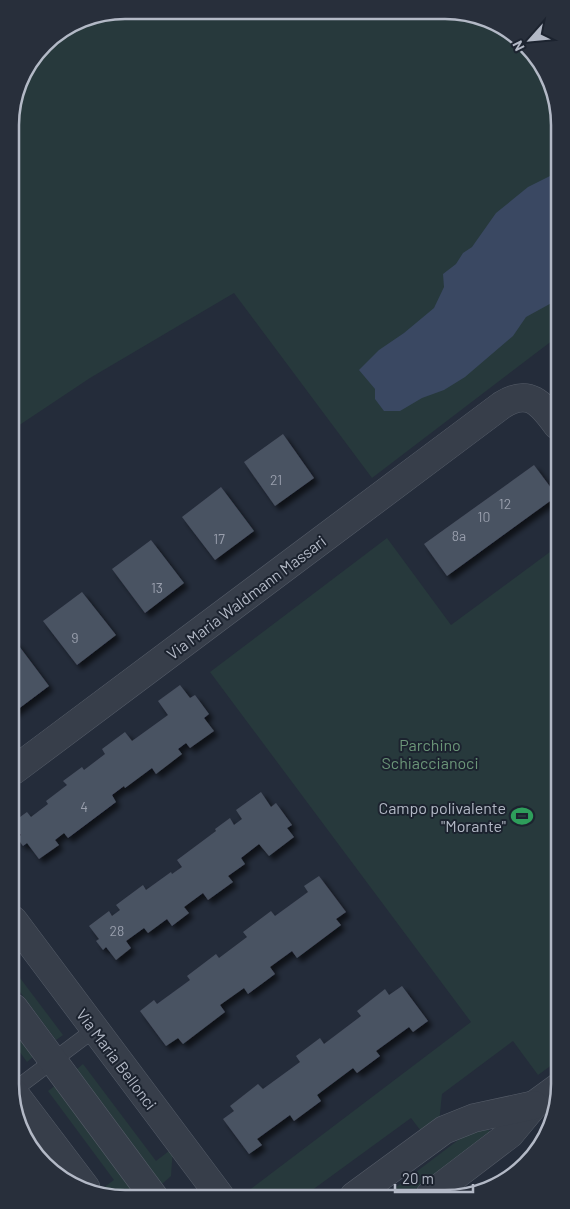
<svg xmlns="http://www.w3.org/2000/svg" width="570" height="1209" viewBox="0 0 570 1209" font-family="Barlow,sans-serif">
<style>
.green{fill:#27393c}
.water{fill:#3a4862}
.building{fill:#4a5262;filter:url(#shadow)}
.lines{fill:none;stroke-linecap:round;stroke-linejoin:round}
.lane-casing{stroke:#555c68;stroke-width:16}
.street-casing{stroke:#555c68;stroke-width:29}
.lane{stroke:#373e4a;stroke-width:15}
.street{stroke:#373e4a;stroke-width:28}
.labels{text-anchor:middle;dominant-baseline:central;stroke-width:4;stroke-linejoin:round;paint-order:stroke}
.number-label{font-size:14px;fill:#999fad}
.street-label{font-size:16px;fill:#b3b9c6;stroke:#1c232f}
.park-label{font-size:16px;fill:#6b9578;stroke:#1c232f}
.poi-label{font-size:16px;fill:#b3b9c6;stroke:#1c232f;text-anchor:end}
.rim{fill:none;stroke:#b3b9c6;stroke-width:2.5}
</style>
<defs>
<filter id="shadow"><feDropShadow dx="4.5" dy="4.5" stdDeviation="2.5" flood-color="#0009"/></filter>
</defs>
<rect width="100%" height="100%" fill="#242c3a"/>
<g class="green">
<polygon points="125,10 467,12 521,39 556,95 557,337 372,478 234,293 90,378 12,430 11,111 22,74 49,39 81,19"/>
<polygon points="387,538 451,625 558,546 560,1059 538,1075 513,1041 442,1094 439,1123 424,1135 411,1118 304,1196 246,1196 244,1194 471,1022 210,672"/>
<polygon points="14,970 63,1035 56,1040 14,984"/>
<polygon points="14,1028 34,1056 27,1062 14,1044"/>
<polygon points="83,1064 156,1161 173,1148 171,1176 162,1184 76,1070"/>
<polygon points="56,1085 137,1197 114,1197 99,1191 114,1180 48,1091"/>
<polygon points="482,1122 491,1133 408,1195 395,1195 391,1191"/>
</g>
<polygon class="water" points="556,173 557,300 526,317 513,336 465,377 444,390 422,398 400,411 384,411 375,399 375,389 359,370 379,350 404,333 434,308 444,287 443,274 456,264 463,253 472,247 496,213 528,187"/>
<g class="building">
<polygon points="283,434 314,478 275,506 244,462"/>
<polygon points="534,465 557,496 447,576 424,544"/>
<polygon points="221,487 254,531 215,560 182,517"/>
<polygon points="151,540 184,583 145,613 112,569"/>
<polygon points="82,592 116,635 77,665 43,621"/>
<polygon points="16,642 49,686 13,713 13,645"/>
<polygon points="180,685 190,698 195,695 209,714 204,718 214,731 190,748 186,743 178,749 182,754 156,774 152,768 125,788 124,786 112,795 116,802 68,838 64,833 55,840 59,845 39,859 27,843 23,846 17,838 21,835 13,825 13,822 27,812 31,817 48,804 46,801 67,785 63,781 82,767 84,770 105,754 102,749 125,732 132,741 168,715 158,701"/>
<polygon points="261,792 271,807 276,803 292,825 287,828 294,837 269,856 259,844 241,858 245,864 228,876 233,882 208,900 203,893 184,907 189,913 172,926 167,919 148,933 144,928 126,941 131,948 116,960 106,947 103,950 96,941 99,939 89,926 109,911 112,916 120,910 116,905 143,885 146,890 171,872 172,874 182,867 177,860 216,831 215,829 230,818 234,825 242,819 236,810"/>
<polygon points="319,876 346,912 336,919 341,925 297,958 292,951 270,967 275,974 248,994 244,988 220,1005 225,1012 183,1044 178,1038 166,1046 140,1011 154,1000 157,1004 190,980 187,976 216,954 219,958 247,937 243,932 271,911 275,916 308,892 304,886"/>
<polygon points="402,986 428,1021 413,1032 409,1027 376,1051 380,1056 357,1073 353,1068 317,1095 321,1101 294,1121 290,1115 257,1139 262,1145 249,1154 223,1119 234,1111 230,1106 258,1084 263,1089 300,1062 296,1056 320,1038 324,1044 361,1016 357,1011 385,989 389,995"/>
</g>
<g class="lines">
<g class="lane-casing">
<polyline id="lane" points="14,1090 95,1029"/>
</g>
<g class="street-casing">
<g id="street">
<path d="M13,771L502,405C529,388 541,403 557,425"/>
<polyline points="13,920 220,1196"/>
<polyline points="14,1008 154,1197"/>
<polyline points="14,1093 86,1188"/>
<polyline points="430,1195 510,1134 534,1105 560,1086"/>
<polyline points="354,1196 444,1130 474,1118 534,1105"/>
</g>
</g>
<use href="#lane" class="lane"/>
<use href="#street" class="street"/>
</g>
<defs>
<g id="stadium-bare" transform="scale(1.725)"><path d="M0-5a6.5 5 0 1 0 0 10a6.5 5 0 1 0 0-10ZM-3.5-1.8h7v3.6h-7Z" fill="#2e9e5b" stroke="#1c232f" stroke-width="2.5" paint-order="stroke"/></g>
</defs>
<g fill-rule="evenodd">
<use href="#stadium-bare" x="522" y="816"/>
</g>
<g class="labels">
<g class="number-label">
<text x="276" y="479">21</text>
<text x="505" y="503">12</text>
<text x="484" y="516">10</text>
<text x="459" y="535">8a</text>
<text x="219" y="538">17</text>
<text x="157" y="587">13</text>
<text x="75" y="637">9</text>
<text x="84" y="806">4</text>
<text x="117" y="930">28</text>
</g>
<g class="street-label">
<text transform="translate(246 597) rotate(-37)">Via Maria Waldmann Massari</text>
<text transform="translate(117 1059) rotate(53)">Via Maria Bellonci</text>
</g>
<g class="park-label">
<text x="430" y="744">Parchino<tspan x="430" dy="18">Schiaccianoci</tspan></text>
</g>
<g class="poi-label">
<text x="506" y="807">Campo polivalente<tspan x="506" dy="18">"Morante"</tspan></text>
</g>
</g>
<path d="M0 0H570V1209H0ZM125 19H445A106 106 0 0 1 551 125V1084A106 106 0 0 1 445 1190H125A106 106 0 0 1 19 1084V125A106 106 0 0 1 125 19Z" fill="#282f3b" fill-rule="evenodd"/>
<path class="rim" d="M125 19H445A106 106 0 0 1 551 125V1084A106 106 0 0 1 445 1190H125A106 106 0 0 1 19 1084V125A106 106 0 0 1 125 19Z"/>
<g transform="translate(530 40) rotate(243)" stroke="#1c232f" stroke-width="4" paint-order="stroke">
<path d="M0-4L9 19L0 12L-9 19Z" fill="#b3b9c6"/>
<text y="-8" font-size="14" font-weight="bold" text-anchor="middle" fill="#b3b9c6">N</text>
</g>
<path d="M395 1184v8h78v-8" fill="none" stroke="#b3b9c6" stroke-width="2.5"/>
<text x="402" y="1184" font-size="15" fill="#b3b9c6" stroke="#1c232f" stroke-width="4" paint-order="stroke">20 m</text>
</svg>
